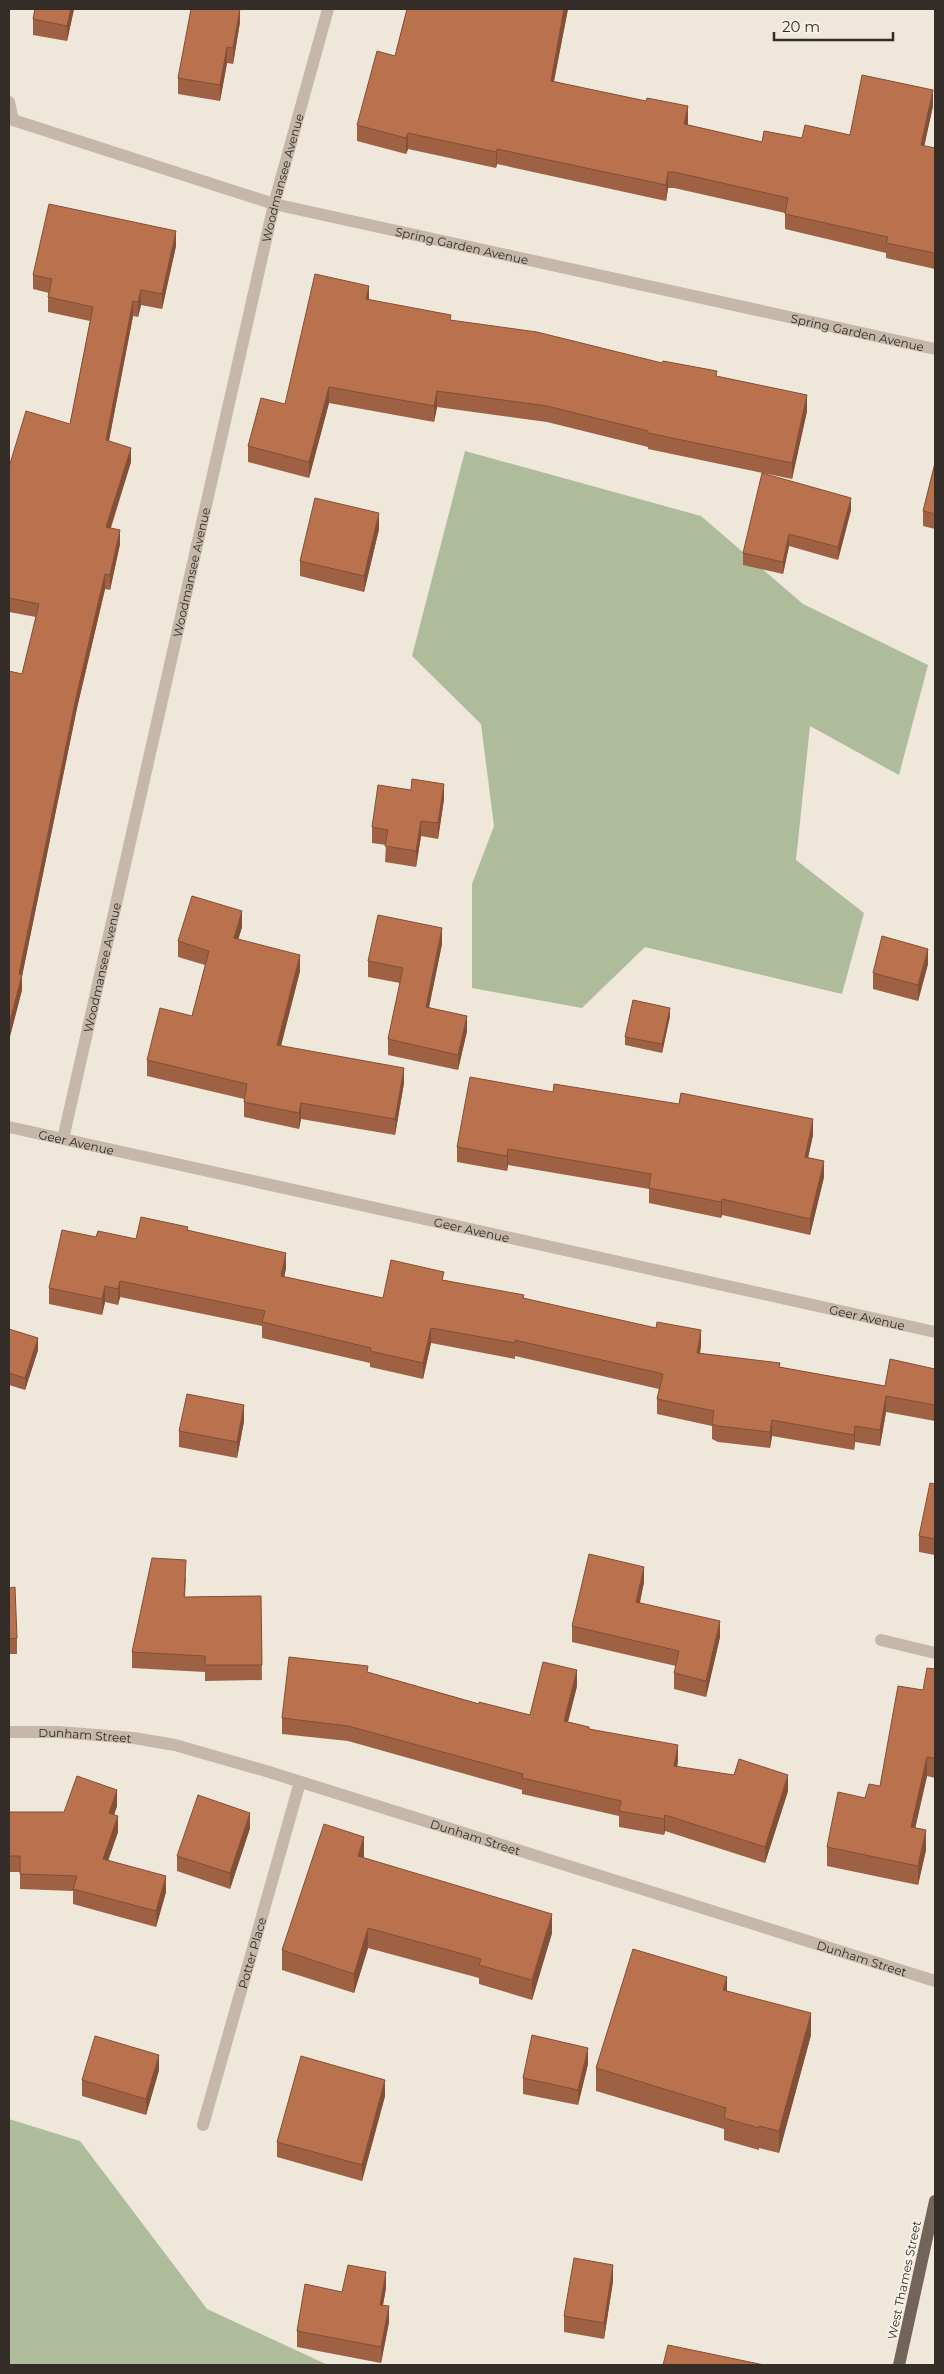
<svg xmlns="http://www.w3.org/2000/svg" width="944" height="2374" viewBox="0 0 944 2374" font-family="Montserrat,sans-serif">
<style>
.green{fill:#aebc9c}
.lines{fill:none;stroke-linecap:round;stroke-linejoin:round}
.minor{stroke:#c5b8a8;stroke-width:12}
.major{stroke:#73645a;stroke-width:12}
.wall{fill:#9f6143}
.shaded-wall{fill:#824f37}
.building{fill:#b9714e;stroke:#824f37}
.labels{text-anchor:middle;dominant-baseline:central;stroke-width:4;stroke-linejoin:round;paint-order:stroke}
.street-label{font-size:12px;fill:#332c27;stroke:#f7f0e6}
</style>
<rect width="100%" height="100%" fill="#eee7da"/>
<g class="green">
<polygon points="465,451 701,516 803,604 928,665 899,775 810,726 796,860 864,913 842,994 645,947 582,1008 472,988 472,884 494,826 481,724 412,656"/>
<polygon points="9,2119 80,2141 207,2309 328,2365 9,2365"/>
</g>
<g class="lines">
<g class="minor">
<path id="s1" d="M9,102L13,120L274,204L935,349"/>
<path id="s2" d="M9,1127L935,1332"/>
<path id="s3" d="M63,1139L274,204L328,9"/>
<polyline points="881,1640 935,1653"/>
<path id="s4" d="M9,1732H59L134,1738L175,1745L266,1771L935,1981"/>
<path id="s5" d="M203,2125L300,1782"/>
</g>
<polyline class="major" points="899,2365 935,2201"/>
</g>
<g class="wall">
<polygon points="35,9 74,9 67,41 33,35 33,19"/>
<polygon points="240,9 240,22 233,64 227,63 220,101 178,94 178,78"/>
<polygon points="407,9 568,9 554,81 688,122 688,125 762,142 850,135 933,106 924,146 935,148 935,269 886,258 886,253 785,229 785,213 674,188 668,188 666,201 497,164 496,168 408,149 406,154 357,141 357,125 395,56"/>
<polygon points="176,246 162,309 141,305 138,317 133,316 109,441 131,462 111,528 120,544 110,590 105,589 77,708 22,976 22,990 9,1040 22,674 36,617 9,612 9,467 70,424 90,321 48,312 48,297 49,293 33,289 33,275"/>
<polygon points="369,300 451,320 717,377 807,411 792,479 648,449 648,447 547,422 437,407 434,422 329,403 309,478 248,462 248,446 285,404"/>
<polygon points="935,463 935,529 923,526 923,511"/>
<polygon points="851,510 838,560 789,546 783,574 743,565 743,553"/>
<polygon points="379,529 364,592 300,576 300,561"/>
<polygon points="444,799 438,839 421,836 416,867 385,862 386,845 372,843 372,827"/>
<polygon points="242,927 238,939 300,971 281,1046 404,1083 395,1135 301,1119 299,1129 244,1117 244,1099 147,1076 147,1060 192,1016 205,965 178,957 178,941"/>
<polygon points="442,944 429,1007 467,1031 458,1070 388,1055 388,1039 400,983 368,977 368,961"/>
<polygon points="928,964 918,1001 873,989 873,973"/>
<polygon points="670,1016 662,1053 625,1045 625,1037"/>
<polygon points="553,1092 813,1135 808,1157 824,1177 810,1235 722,1215 721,1218 649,1203 649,1189 508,1165 507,1171 457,1162 457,1147"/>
<polygon points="188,1230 286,1268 284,1277 383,1298 444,1280 524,1298 701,1346 700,1353 885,1386 935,1369 935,1421 886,1412 880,1446 855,1442 854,1450 772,1436 770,1448 718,1442 712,1439 712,1426 657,1414 657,1399 659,1389 515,1356 515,1359 431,1343 423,1379 370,1367 370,1363 262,1338 262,1326 120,1297 118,1305 105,1302 102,1315 49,1304 49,1288 96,1237 136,1239"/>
<polygon points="9,1329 38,1350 25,1390 9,1385"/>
<polygon points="244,1421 237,1458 179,1447 179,1431"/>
<polygon points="935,1484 935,1555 919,1552 919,1536"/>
<polygon points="186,1576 185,1597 261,1596 262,1680 205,1681 205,1672 132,1668 132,1652"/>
<polygon points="644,1582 640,1603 720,1637 706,1697 674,1689 674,1673 676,1666 572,1642 572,1626"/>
<polygon points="9,1588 17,1638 17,1654 9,1654"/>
<polygon points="935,1669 935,1778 927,1776 915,1828 926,1850 918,1885 827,1866 827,1847 865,1798 880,1786"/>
<polygon points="368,1672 479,1704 530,1715 577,1686 568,1722 678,1761 677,1767 788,1791 765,1863 665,1831 664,1835 619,1827 619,1816 522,1794 522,1790 348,1741 282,1734 282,1718"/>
<polygon points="117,1806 114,1815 118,1832 108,1861 166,1892 156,1927 73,1904 73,1891 20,1889 20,1872 9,1872 9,1812 64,1812"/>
<polygon points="250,1828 230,1889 177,1871 177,1856"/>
<polygon points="364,1857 364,1858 552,1933 532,2000 479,1984 479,1978 368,1948 354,1993 282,1970 282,1950"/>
<polygon points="727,1991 811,2035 779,2153 759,2148 759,2150 724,2140 724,2129 596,2091 596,2068"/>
<polygon points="588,2064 578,2105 523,2094 523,2078"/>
<polygon points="159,2070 146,2115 82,2096 82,2080"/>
<polygon points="385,2096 362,2181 277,2157 277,2142"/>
<polygon points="613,2281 604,2339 564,2332 564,2316"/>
<polygon points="386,2288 383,2305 389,2322 381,2363 297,2347 297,2331 342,2292"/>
</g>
<g class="shaded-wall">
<polygon points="71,9 74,9 67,41 67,26"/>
<polygon points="240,9 240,22 233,64 233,48"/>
<polygon points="564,9 568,9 551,96 551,81"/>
<polygon points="227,47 227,63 220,101 220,85"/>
<polygon points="933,90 933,106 921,161 921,145"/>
<polygon points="688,106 688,122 684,140 684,124"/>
<polygon points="408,133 408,149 406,154 406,138"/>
<polygon points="497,149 497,164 496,168 496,152"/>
<polygon points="668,172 668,188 666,201 666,185"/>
<polygon points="176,231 176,246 162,309 162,294"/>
<polygon points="369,286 369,302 366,299"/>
<polygon points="141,290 141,305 138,317 138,302"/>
<polygon points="133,301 133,316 106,455 106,440"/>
<polygon points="329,387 329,403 309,478 309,462"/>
<polygon points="437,391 437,407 434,422 434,406"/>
<polygon points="807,395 807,411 792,479 792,463"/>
<polygon points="131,448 131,462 106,541 106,527"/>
<polygon points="851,498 851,510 838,560 838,547"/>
<polygon points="379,513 379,529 364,592 364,576"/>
<polygon points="120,530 120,544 110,590 110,575"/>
<polygon points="789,534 789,546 783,574 783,562"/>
<polygon points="105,574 105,589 77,708 22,976 22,990 9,1040 9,1025 77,693"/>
<polygon points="444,784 444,799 438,839 438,823"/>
<polygon points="421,821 421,836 416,867 416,851"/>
<polygon points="242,911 242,927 234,954 234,938"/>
<polygon points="442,928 442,944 426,1022 426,1007"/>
<polygon points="928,949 928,964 918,1001 918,985"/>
<polygon points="300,955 300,971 277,1061 277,1045"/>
<polygon points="670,1008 670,1016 662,1053 662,1044"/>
<polygon points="467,1016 467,1031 458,1070 458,1055"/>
<polygon points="404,1068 404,1083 395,1135 395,1119"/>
<polygon points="301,1103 301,1119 299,1129 299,1113"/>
<polygon points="813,1119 813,1135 805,1172 805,1157"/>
<polygon points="508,1149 508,1165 507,1171 507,1156"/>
<polygon points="824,1161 824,1177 810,1235 810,1219"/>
<polygon points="722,1199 722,1215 721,1218 721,1202"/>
<polygon points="286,1253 286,1268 281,1292 281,1276"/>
<polygon points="120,1281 120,1297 118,1305 118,1289"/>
<polygon points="105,1286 105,1302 102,1315 102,1299"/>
<polygon points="431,1328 431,1343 423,1379 423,1363"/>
<polygon points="701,1330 701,1346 697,1368 697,1353"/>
<polygon points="38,1338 38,1350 25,1390 25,1378"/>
<polygon points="886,1396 886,1412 880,1446 880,1430"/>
<polygon points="244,1405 244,1421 237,1458 237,1442"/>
<polygon points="772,1420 772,1436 770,1448 770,1432"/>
<polygon points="855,1426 855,1442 854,1450 854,1435"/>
<polygon points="644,1567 644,1582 636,1618 636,1602"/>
<polygon points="720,1621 720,1637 706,1697 706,1681"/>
<polygon points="577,1670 577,1686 564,1737 564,1721"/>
<polygon points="678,1745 678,1761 674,1782 674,1766"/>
<polygon points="927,1757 927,1776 911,1847 911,1827"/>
<polygon points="788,1775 788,1791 765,1863 765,1847"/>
<polygon points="117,1790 117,1806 109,1829 109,1813"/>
<polygon points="250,1813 250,1828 230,1889 230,1873"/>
<polygon points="665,1815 665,1831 664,1835 664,1819"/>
<polygon points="118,1816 118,1832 103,1875 103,1859"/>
<polygon points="926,1830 926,1850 918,1885 918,1866"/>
<polygon points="364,1837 364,1857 358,1876 358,1856"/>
<polygon points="166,1876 166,1892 156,1927 156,1911"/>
<polygon points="552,1914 552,1933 532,2000 532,1980"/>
<polygon points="368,1928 368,1948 354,1993 354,1974"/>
<polygon points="727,1977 727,2000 723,1990"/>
<polygon points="811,2013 811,2035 779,2153 779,2131"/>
<polygon points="588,2048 588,2064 578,2105 578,2090"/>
<polygon points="159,2055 159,2070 146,2115 146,2099"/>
<polygon points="385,2080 385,2096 362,2181 362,2165"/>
<polygon points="613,2265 613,2281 604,2339 604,2323"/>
<polygon points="386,2272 386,2288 380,2321 380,2305"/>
<polygon points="389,2306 389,2322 381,2363 381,2347"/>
</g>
<g class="building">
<polygon points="35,9 71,9 67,26 33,19"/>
<polygon points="191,9 240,9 233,48 227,47 220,85 178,78"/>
<polygon points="407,9 564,9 551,81 646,101 647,98 688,106 684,124 762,142 764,131 802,138 805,125 850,135 862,75 933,90 921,145 935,148 935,253 886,243 888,237 785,214 788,198 674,172 668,172 666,185 497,149 496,152 408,133 406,138 357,125 377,51 395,56"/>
<polygon points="49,204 176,231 162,294 141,290 138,302 133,301 106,440 131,448 106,527 120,530 110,575 105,574 77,693 19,974 22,975 9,1025 9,671 22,674 39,604 9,598 9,467 26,411 70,424 93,307 48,297 52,279 33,275"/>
<polygon points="315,274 369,286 366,299 451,315 450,320 537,332 662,363 663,361 717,371 716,376 807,395 792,463 648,433 648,431 547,406 437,391 434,406 329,387 309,462 248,446 261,398 285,404"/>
<polygon points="935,463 935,514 923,511"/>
<polygon points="762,473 851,498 838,547 789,534 783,562 743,553"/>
<polygon points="315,498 379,513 364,576 300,561"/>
<polygon points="412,779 444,784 438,823 421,821 416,851 385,846 388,830 372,827 378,785 411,790"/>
<polygon points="192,896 242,911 234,938 300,955 277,1045 404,1068 395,1119 301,1103 299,1113 244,1102 247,1084 147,1060 160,1008 192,1016 209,951 178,941"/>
<polygon points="378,915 442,928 426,1007 467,1016 458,1055 388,1039 403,968 368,961"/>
<polygon points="882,936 928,949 918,985 873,973"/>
<polygon points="633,1000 670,1008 662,1044 625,1037"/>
<polygon points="470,1077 553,1092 554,1084 679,1104 681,1093 813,1119 805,1157 824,1161 810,1219 722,1199 721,1202 649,1188 651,1174 508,1149 507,1156 457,1147"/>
<polygon points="141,1217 188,1227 187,1230 286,1253 281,1276 383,1298 391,1260 444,1272 442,1280 524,1295 523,1298 656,1328 657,1322 701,1330 697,1353 780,1363 779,1367 885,1386 890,1359 935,1369 935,1405 886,1396 880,1430 855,1426 854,1435 772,1420 770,1432 718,1426 712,1424 714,1411 657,1399 663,1374 515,1340 515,1343 431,1328 423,1363 370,1351 371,1348 262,1322 265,1311 120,1281 118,1289 105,1286 102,1299 49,1288 62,1230 96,1237 98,1231 136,1239"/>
<polygon points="9,1329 38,1338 25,1378 9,1373"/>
<polygon points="187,1394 244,1405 237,1442 179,1431"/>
<polygon points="930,1483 935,1484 935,1539 919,1536"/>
<polygon points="589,1554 644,1567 636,1602 720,1621 706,1681 674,1673 679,1651 572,1626"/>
<polygon points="152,1558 186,1560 184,1597 261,1596 262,1665 205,1665 205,1656 132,1652"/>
<polygon points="15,1587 17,1638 9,1639 9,1588"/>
<polygon points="289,1657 368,1666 367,1672 479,1704 479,1702 530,1715 543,1662 577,1670 564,1721 589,1727 589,1729 678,1745 674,1766 734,1775 739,1759 788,1775 765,1847 665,1815 664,1819 619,1811 621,1801 522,1778 523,1774 348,1726 282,1718"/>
<polygon points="927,1668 935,1669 935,1758 927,1757 911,1827 926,1830 918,1866 827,1847 838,1792 865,1798 869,1784 880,1786 898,1686 923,1690"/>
<polygon points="77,1776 117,1790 109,1813 118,1816 103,1859 166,1876 156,1911 73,1889 77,1876 20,1874 20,1856 9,1856 9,1812 64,1812"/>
<polygon points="198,1795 250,1813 230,1873 177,1856"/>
<polygon points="324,1824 364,1837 358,1856 552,1914 532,1980 479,1965 481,1959 368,1928 354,1974 282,1950"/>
<polygon points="633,1949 727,1977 723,1990 811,2013 779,2131 759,2126 759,2128 724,2118 726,2108 596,2068"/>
<polygon points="532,2035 588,2048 578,2090 523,2078"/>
<polygon points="95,2036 159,2055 146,2099 82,2080"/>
<polygon points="301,2056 385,2080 362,2165 277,2142"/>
<polygon points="574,2258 613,2265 604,2323 564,2316"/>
<polygon points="348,2265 386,2272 380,2305 389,2306 381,2347 297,2331 305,2284 342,2292"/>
<polygon points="668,2345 764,2365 663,2365"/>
</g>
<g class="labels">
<g class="street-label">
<text stroke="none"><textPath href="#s3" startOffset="986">Woodmansee Avenue</textPath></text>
<text stroke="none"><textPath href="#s1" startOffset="485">Spring Garden Avenue</textPath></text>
<text stroke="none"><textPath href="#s1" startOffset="890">Spring Garden Avenue</textPath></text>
<text stroke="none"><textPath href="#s3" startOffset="581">Woodmansee Avenue</textPath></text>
<text stroke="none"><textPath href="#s3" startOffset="176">Woodmansee Avenue</textPath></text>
<text stroke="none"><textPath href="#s2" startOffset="69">Geer Avenue</textPath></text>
<text stroke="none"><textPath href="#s2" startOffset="474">Geer Avenue</textPath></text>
<text stroke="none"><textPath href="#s2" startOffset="879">Geer Avenue</textPath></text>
<text stroke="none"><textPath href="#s4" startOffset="76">Dunham Street</textPath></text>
<text stroke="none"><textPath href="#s4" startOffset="481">Dunham Street</textPath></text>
<text stroke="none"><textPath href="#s5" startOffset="179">Potter Place</textPath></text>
<text stroke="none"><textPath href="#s4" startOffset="886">Dunham Street</textPath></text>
<text transform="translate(904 2280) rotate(-78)">West Thames Street</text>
</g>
</g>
<rect width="944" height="2374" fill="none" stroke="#332c27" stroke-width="20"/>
<path d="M774 32v8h119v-8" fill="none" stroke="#332c27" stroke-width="2.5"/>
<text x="782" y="32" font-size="15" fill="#332c27" stroke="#f7f0e6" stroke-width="4" paint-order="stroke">20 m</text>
</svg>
